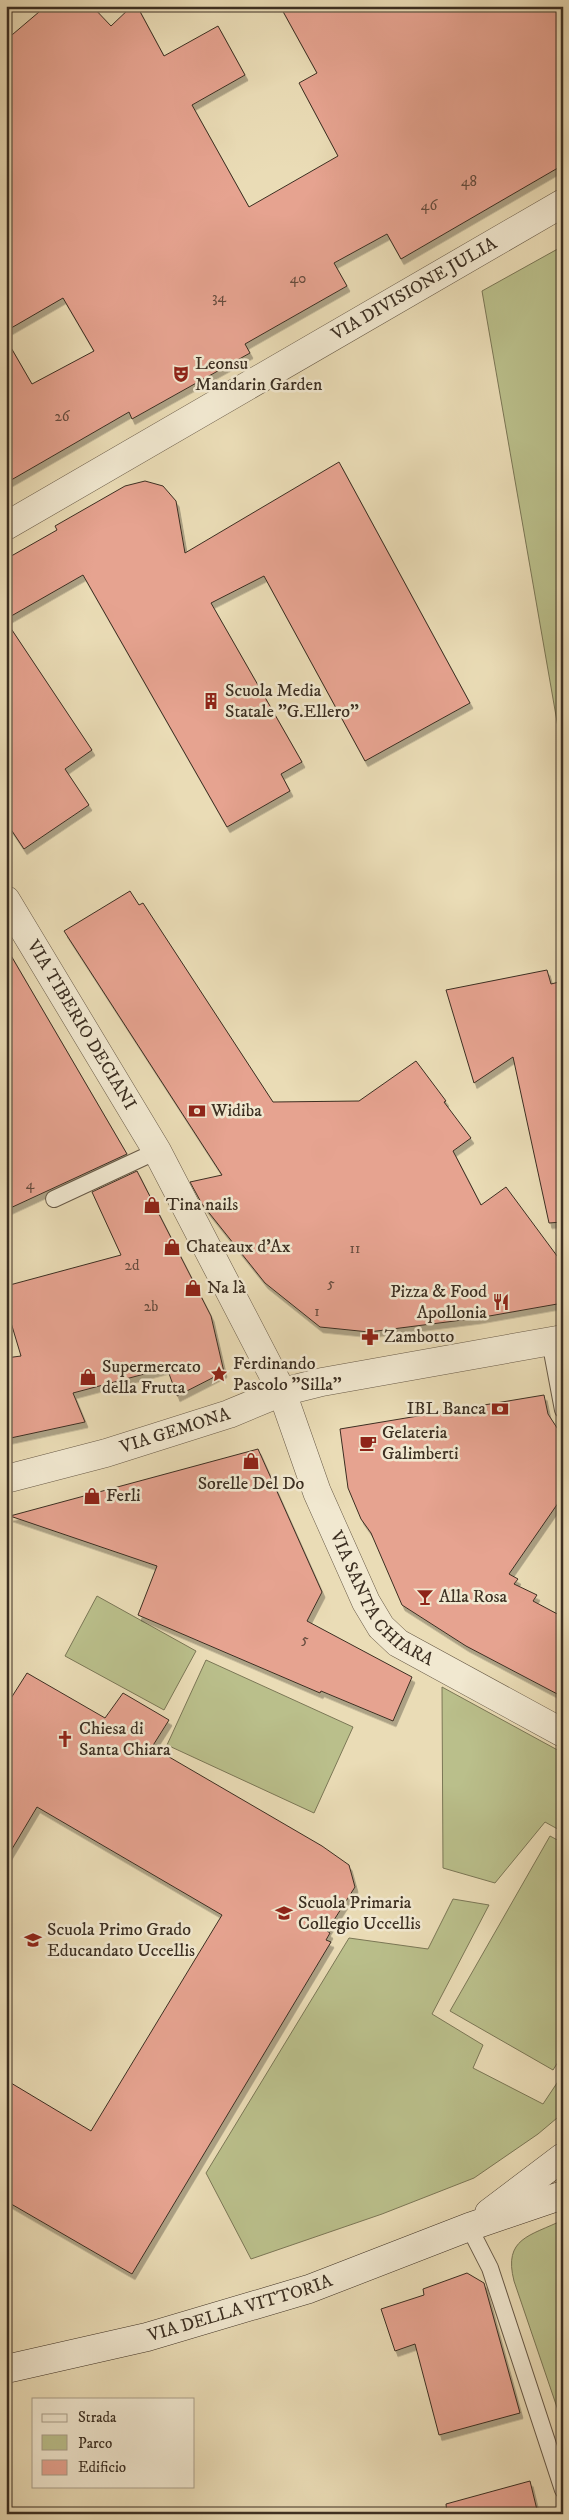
<svg xmlns="http://www.w3.org/2000/svg" width="569" height="2520" viewBox="0 0 569 2520" font-family="'IM FELL DW Pica',serif">
<style>
.green{fill:#babf8b;stroke:#7b7756}
.building{fill:#e6a390;stroke:#3c2f22;filter:url(#shadow)}
.lines{fill:none;stroke-linecap:round;stroke-linejoin:round}
.lane-casing{stroke:#685a47;stroke-width:18}
.street-casing{stroke:#685a47;stroke-width:29}
.secondary-casing{stroke:#3c2f22;stroke-width:29}
.lane{stroke:#f1e8d0;stroke-width:16}
.street{stroke:#f1e8d0;stroke-width:28}
.secondary{stroke:#f1e8d0;stroke-width:28}
.labels{text-anchor:middle;dominant-baseline:central;stroke-width:5;stroke-linejoin:round;paint-order:stroke}
.number-label{font-size:15px;fill:#664c3e}
.street-label{font-size:18px;fill:#3c2f22;stroke:#f1e8d0}
.poi-label{font-size:18px;fill:#3c2f22;stroke:#f1e8d0;text-anchor:start}
</style>
<defs>
<filter id="shadow"><feDropShadow dx="3" dy="5.5" stdDeviation="0" flood-color="#0004"/></filter>
</defs>
<rect width="100%" height="100%" fill="#eadcb6"/>
<filter id="stains"><feTurbulence type="fractalNoise" baseFrequency=".004" numOctaves="4"/><feColorMatrix values="0 0 0 0 .2 0 0 0 0 .09 0 0 0 0 .02 0 0 0 .5 -.17"/></filter>
<radialGradient id="worn" r=".72"><stop offset=".6" stop-color="#630" stop-opacity="0"/><stop offset="1" stop-color="#630" stop-opacity=".3"/></radialGradient>
<g class="green">
<polygon points="563,246 563,756 482,291"/>
<polygon points="97,1596 196,1651 164,1710 65,1656"/>
<polygon points="206,1660 353,1727 314,1813 167,1745"/>
<polygon points="442,1687 563,1753 563,1832 545,1822 495,1883 443,1868"/>
<polygon points="550,1836 563,1843 563,2054 553,2070 450,2011"/>
<polygon points="453,1899 489,1905 432,2014 483,2045 473,2068 543,2104 563,2074 563,2113 538,2134 474,2178 382,2214 251,2259 206,2173 349,1938 428,1949"/>
<path d="M563,2220V2425L514,2281C503,2238 530,2236 563,2220Z"/>
</g>
<g class="building">
<polygon points="46,6 92,6 111,26 132,6 137,6 164,56 218,26 245,75 192,105 249,207 338,156 299,83 317,73 280,6 563,6 563,165 401,259 387,234 334,263 347,286 245,344 250,353 132,419 129,412 6,483 6,339 32,384 94,351 63,298 6,331 6,40"/>
<polygon points="339,462 470,703 365,761 264,576 211,603 302,762 281,774 290,791 227,827 83,575 6,619 6,559 57,530 55,526 125,486 145,481 163,486 176,501 185,553"/>
<polygon points="6,621 92,750 65,769 89,805 24,849 6,822"/>
<polygon points="130,891 139,905 143,903 273,1102 359,1101 416,1061 446,1101 444,1102 471,1138 453,1151 481,1205 506,1187 563,1264 563,1303 478,1318 369,1332 320,1327 265,1283 202,1204 190,1182 222,1175 64,931"/>
<polygon points="6,947 127,1154 6,1210"/>
<polygon points="547,970 551,984 563,981 563,1222 549,1223 513,1057 474,1083 446,990"/>
<polygon points="137,1171 211,1316 224,1372 177,1396 167,1368 73,1393 85,1422 6,1439 6,1358 21,1356 6,1306 6,1286 121,1255 92,1192"/>
<polygon points="544,1395 548,1414 563,1437 563,1496 509,1574 518,1579 514,1584 537,1595 533,1601 563,1617 563,1697 466,1646 402,1605 371,1533 361,1519 348,1488 340,1429"/>
<polygon points="258,1449 322,1592 307,1621 412,1677 393,1721 321,1691 320,1693 138,1615 157,1566 10,1516"/>
<polygon points="27,1673 105,1718 123,1693 169,1720 152,1747 322,1846 349,1865 355,1887 327,1931 330,1933 326,1940 331,1942 132,2274 6,2201 6,2080 91,2131 222,1915 37,1807 6,1859 6,1706"/>
<polygon points="467,2273 484,2283 520,2413 439,2435 415,2344 395,2351 381,2309 424,2295 423,2289"/>
<polygon points="530,2481 538,2514 447,2514 446,2504"/>
</g>
<g class="lines">
<g class="lane-casing">
<g id="lane">
<polyline points="54,1199 157,1151"/>
<polyline points="550,1341 563,1410"/>
<polyline points="469,2227 490,2268 563,2490"/>
</g>
</g>
<g class="street-casing">
<g id="street">
<path id="s1" d="M6,526L563,203"/>
<path id="s2" d="M6,900L157,1151L282,1392L317,1492L366,1602L381,1627L398,1643L563,1733"/>
<path id="s3" d="M6,1479L106,1453L229,1414L282,1392L322,1382L563,1339"/>
</g>
</g>
<g class="secondary-casing">
<g id="secondary">
<polyline points="489,2213 563,2157"/>
<path id="s4" d="M6,2369L147,2337L309,2289L469,2227L563,2195"/>
</g>
</g>
<use href="#lane" class="lane"/>
<use href="#street" class="street"/>
<use href="#secondary" class="secondary"/>
</g>
<defs>
<g id="theatre-bare" transform="scale(1.35)"><path d="M-5-5.5Q0-4 5-5.5V0Q5 5 0 6Q-5 5-5 0ZM-3.3-2.5H-1v1.5H-3.3ZM1-2.5H3.3v1.5H1ZM-2.8 1Q0 5.5 2.8 1Z" fill="#8f2418" stroke="#f1e8d0" stroke-width="2.5" paint-order="stroke"/></g>
<g id="building-bare" transform="scale(1.35)"><path d="M-4-6H4V6H1V3H-1V6H-4ZM-2.5-4.3h1.7v1.8h-1.7ZM.8-4.3h1.7v1.8H.8ZM-2.5-1h1.7V.8h-1.7ZM.8-1h1.7V.8H.8Z" fill="#8f2418" stroke="#f1e8d0" stroke-width="2.5" paint-order="stroke"/></g>
<g id="bank-bare" transform="scale(1.35)"><path d="M-6-4H6V4H-6ZM0-2.3a2.3 2.3 0 1 0 0 4.6a2.3 2.3 0 1 0 0-4.6Z" fill="#8f2418" stroke="#f1e8d0" stroke-width="2.5" paint-order="stroke"/></g>
<g id="shop-bare" transform="scale(1.35)"><path d="M-5-2.5h2.3a2.7 3.5 0 0 1 5.4 0H5L5.5 6h-11ZM-1.5-2.5h3a1.5 2.3 0 0 0-3 0Z" fill="#8f2418" stroke="#f1e8d0" stroke-width="2.5" paint-order="stroke"/></g>
<g id="restaurant-bare" transform="scale(1.35)"><path d="M-5-6h1v4h1v-4h1v4h1v-4h1v5L-1.5 .5V6h-2V.5L-5-1ZM5-6V6H3V1.5H1.5Q1.5-4 5-6Z" fill="#8f2418" stroke="#f1e8d0" stroke-width="2.5" paint-order="stroke"/></g>
<g id="pharmacy-bare" transform="scale(1.35)"><path d="M-2-6h4v4h4v4h-4v4h-4v-4h-4v-4h4Z" fill="#8f2418" stroke="#f1e8d0" stroke-width="2.5" paint-order="stroke"/></g>
<g id="sight-bare" transform="scale(1.35)"><path d="M0-6L1.8-2.2L6-1.7L2.9 1.2L3.7 5.4L0 3.3L-3.7 5.4L-2.9 1.2L-6-1.7L-1.8-2.2Z" fill="#8f2418" stroke="#f1e8d0" stroke-width="2.5" paint-order="stroke"/></g>
<g id="cafe-bare" transform="scale(1.35)"><path d="M-5.5-4.5H6V0H3Q3 3.5 0 3.5H-2.5Q-5.5 3.5-5.5 0ZM3-3.2v2h1.7v-2ZM-6 4.5H4V6H-6Z" fill="#8f2418" stroke="#f1e8d0" stroke-width="2.5" paint-order="stroke"/></g>
<g id="bar-bare" transform="scale(1.35)"><path d="M-6-5H6L.8 .8V4.5H3.5V6h-7V4.5H-.8V.8Z" fill="#8f2418" stroke="#f1e8d0" stroke-width="2.5" paint-order="stroke"/></g>
<g id="church-bare" transform="scale(1.35)"><path d="M-1.2-6h2.4v3.5h3.3v2.4h-3.3V6h-2.4V-.1h-3.3v-2.4h3.3Z" fill="#8f2418" stroke="#f1e8d0" stroke-width="2.5" paint-order="stroke"/></g>
<g id="school-bare" transform="scale(1.35)"><path d="M0-5L7-2L0 1L-7-2ZM-4 1L0 2.5L4 1V4Q0 6-4 4Z" fill="#8f2418" stroke="#f1e8d0" stroke-width="2.5" paint-order="stroke"/></g>
</defs>
<g fill-rule="evenodd">
<use href="#theatre-bare" x="181" y="374"/>
<use href="#building-bare" x="211" y="701"/>
<use href="#bank-bare" x="197" y="1111"/>
<use href="#shop-bare" x="152" y="1205"/>
<use href="#shop-bare" x="172" y="1247"/>
<use href="#shop-bare" x="193" y="1288"/>
<use href="#restaurant-bare" x="501" y="1302"/>
<use href="#pharmacy-bare" x="370" y="1337"/>
<use href="#sight-bare" x="219" y="1374"/>
<use href="#shop-bare" x="88" y="1377"/>
<use href="#bank-bare" x="500" y="1409"/>
<use href="#cafe-bare" x="368" y="1443"/>
<use href="#shop-bare" x="251" y="1461"/>
<use href="#shop-bare" x="92" y="1496"/>
<use href="#bar-bare" x="425" y="1597"/>
<use href="#church-bare" x="65" y="1739"/>
<use href="#school-bare" x="284" y="1913"/>
<use href="#school-bare" x="33" y="1940"/>
</g>
<g class="labels">
<g class="number-label">
<text x="469" y="181">48</text>
<text x="429" y="205">46</text>
<text x="298" y="278">40</text>
<text x="219" y="297">34</text>
<text x="62" y="416">26</text>
<text x="30" y="1184">4</text>
<text x="355" y="1248">11</text>
<text x="132" y="1265">2d</text>
<text x="331" y="1283">5</text>
<text x="151" y="1306">2b</text>
<text x="317" y="1311">1</text>
<text x="305" y="1639">5</text>
</g>
<g class="street-label">
<text stroke="none"><textPath href="#s1" startOffset="472">VIA DIVISIONE JULIA</textPath></text>
<text stroke="none"><textPath href="#s2" startOffset="146">VIA TIBERIO DECIANI</textPath></text>
<text stroke="none"><textPath href="#s3" startOffset="176">VIA GEMONA</textPath></text>
<text stroke="none"><textPath href="#s2" startOffset="798">VIA SANTA CHIARA</textPath></text>
<text stroke="none"><textPath href="#s4" startOffset="242">VIA DELLA VITTORIA</textPath></text>
</g>
<g class="poi-label">
<text x="195" y="364">Leonsu<tspan x="195" dy="21">Mandarin Garden</tspan></text>
<text x="225" y="691">Scuola Media<tspan x="225" dy="21">Statale "G.Ellero"</tspan></text>
<text x="211" y="1111">Widiba</text>
<text x="166" y="1205">Tina nails</text>
<text x="186" y="1247">Chateaux d'Ax</text>
<text x="207" y="1288">Na là</text>
<text x="487" y="1292" text-anchor="end">Pizza &amp; Food<tspan x="487" dy="21">Apollonia</tspan></text>
<text x="384" y="1337">Zambotto</text>
<text x="233" y="1364">Ferdinando<tspan x="233" dy="21">Pascolo "Silla"</tspan></text>
<text x="102" y="1367">Supermercato<tspan x="102" dy="21">della Frutta</tspan></text>
<text x="486" y="1409" text-anchor="end">IBL Banca</text>
<text x="382" y="1433">Gelateria<tspan x="382" dy="21">Galimberti</tspan></text>
<text x="251" y="1484" text-anchor="middle">Sorelle Del Do</text>
<text x="106" y="1496">Ferli</text>
<text x="439" y="1597">Alla Rosa</text>
<text x="79" y="1729">Chiesa di<tspan x="79" dy="21">Santa Chiara</tspan></text>
<text x="298" y="1903">Scuola Primaria<tspan x="298" dy="21">Collegio Uccellis</tspan></text>
<text x="47" y="1930">Scuola Primo Grado<tspan x="47" dy="21">Educandato Uccellis</tspan></text>
</g>
</g>
<rect width="569" height="2520" fill="none" stroke="#eadcb6" stroke-width="25"/>
<rect x="8" y="8" width="554" height="2505" fill="none" stroke="#3c2f22" stroke-width="2.5"/>
<rect x="12" y="12" width="544" height="2495" fill="none" stroke="#3c2f22"/>
<rect x="32" y="2398" width="162" height="90" fill="#f1e8d0" stroke="#a99e8a"/>
<rect x="42" y="2414" width="25" height="8" fill="#f1e8d0" stroke="#a99e8a"/>
<text x="78" y="2422" font-size="15" fill="#3c2f22">Strada</text>
<rect x="42" y="2435" width="25" height="15" fill="#babf8b" stroke="#a99e8a"/>
<text x="78" y="2448" font-size="15" fill="#3c2f22">Parco</text>
<rect x="42" y="2460" width="25" height="15" fill="#e6a390" stroke="#a99e8a"/>
<text x="78" y="2472" font-size="15" fill="#3c2f22">Edificio</text>
<rect width="100%" height="100%" filter="url(#stains)"/>
<rect width="100%" height="100%" fill="url(#worn)"/>
</svg>
